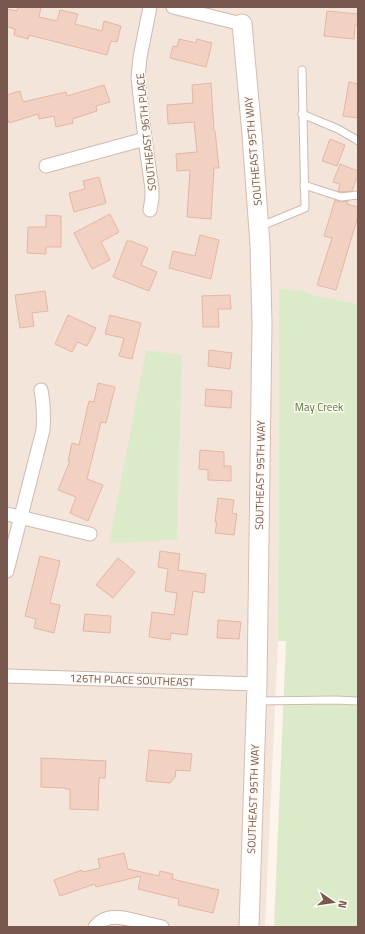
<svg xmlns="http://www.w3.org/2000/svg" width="365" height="934" viewBox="0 0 365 934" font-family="'Titillium Web',sans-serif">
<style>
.residential{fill:#f4e5da}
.green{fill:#dbebc9}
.building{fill:#f2d1c3;stroke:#e4b6a4}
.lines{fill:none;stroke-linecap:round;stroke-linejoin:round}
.lane-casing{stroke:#cfbab0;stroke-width:9}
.street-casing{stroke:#cfbab0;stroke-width:15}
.secondary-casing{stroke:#d5bdb0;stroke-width:21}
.lane{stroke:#fff;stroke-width:7}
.street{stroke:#fff;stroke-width:13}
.secondary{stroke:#fff;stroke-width:19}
.labels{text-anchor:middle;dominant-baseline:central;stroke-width:3;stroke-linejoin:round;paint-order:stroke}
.street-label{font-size:11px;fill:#78584e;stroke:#fff9f3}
.park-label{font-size:11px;fill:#587842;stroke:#fff9f3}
</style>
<rect width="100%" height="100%" fill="#fdf4ec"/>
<polygon class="residential" points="7,7 358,7 358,304 279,289 278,641 265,927 7,927"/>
<g class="green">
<polygon points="279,288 300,292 300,289 312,295 358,304 358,927 274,927 286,641 278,641"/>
<polygon points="146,350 182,355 177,540 109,543"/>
</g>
<g class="building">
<polygon points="18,7 41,7 39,17 57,21 60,10 78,14 75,24 102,31 104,21 121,26 117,42 111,41 107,55 29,35 28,39 14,35 15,29 7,27 7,9 17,11"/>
<polygon points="327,11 358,14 358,25 355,25 354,39 324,36"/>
<polygon points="179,39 196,43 197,39 212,43 206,67 170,58 173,46 177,47"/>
<polygon points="349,82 358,84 358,118 343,116"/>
<polygon points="211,83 214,131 215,131 219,168 214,168 211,219 187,217 190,170 177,171 176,154 197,152 194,122 168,124 167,105 193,103 192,85"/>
<polygon points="104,85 110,102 96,106 97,111 72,119 73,123 56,127 54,116 39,119 38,114 9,123 7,116 7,95 20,91 23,102 66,92 67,96"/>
<polygon points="330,139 345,145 337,166 322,161"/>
<polygon points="340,164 358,171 358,175 352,191 342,192 338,191 340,184 333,182"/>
<polygon points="99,177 106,203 74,212 69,193 85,189 83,181"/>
<polygon points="335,200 341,202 348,201 347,204 358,207 358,216 336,290 317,285 332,238 324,236"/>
<polygon points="110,214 119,232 101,242 110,260 92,269 74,233"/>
<polygon points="46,215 61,216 61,247 46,247 46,254 27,253 28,227 46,227"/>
<polygon points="200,235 219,240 211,279 169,268 173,251 195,256"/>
<polygon points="127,241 131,241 148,248 141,265 157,272 149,291 113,277"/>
<polygon points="45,291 48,311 32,313 34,326 20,328 15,295"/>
<polygon points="230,295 231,309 218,309 219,327 203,327 202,296"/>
<polygon points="68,315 96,328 87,346 77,342 72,352 55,344"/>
<polygon points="110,315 141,323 132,359 119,356 124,338 105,334"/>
<polygon points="209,350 232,353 230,369 208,366"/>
<polygon points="98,383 115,387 106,423 101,422 87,479 103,485 88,521 70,513 76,497 58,490 70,461 68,461 72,443 79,445 89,401 94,402"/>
<polygon points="206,389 232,391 231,408 205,406"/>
<polygon points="200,450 224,452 224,466 231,466 231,481 208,480 208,470 199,469"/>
<polygon points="218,498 234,500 232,513 237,514 234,535 215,533 217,522 215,522"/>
<polygon points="160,551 180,554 178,570 206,574 204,593 193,591 187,635 171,633 170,640 149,637 152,612 174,615 177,593 165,591 168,569 158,567"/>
<polygon points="40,556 60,561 50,603 60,605 54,633 34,628 36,619 25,616"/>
<polygon points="118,558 135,572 113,598 96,585"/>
<polygon points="85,614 111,616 110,633 83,631"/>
<polygon points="218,620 241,622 239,639 217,638"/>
<polygon points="149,750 192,754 190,771 176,770 175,777 170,783 146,781"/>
<polygon points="41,758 106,761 105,778 99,778 98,810 70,809 70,789 65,789 65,788 41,787"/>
<polygon points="124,853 128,869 159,876 160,871 173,874 172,879 219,890 213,913 178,905 179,899 138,889 141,876 96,887 95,884 60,896 54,880 82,870 83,872 100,868 98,859"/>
</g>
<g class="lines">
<g class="lane-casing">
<g id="lane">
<polyline points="302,114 338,129 357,140 358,141"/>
<polyline points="304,185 341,197 358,195"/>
<polyline points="259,227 305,208 302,70"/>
<polyline points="257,701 335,700 358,701"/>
</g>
</g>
<g class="street-casing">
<g id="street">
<polyline points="150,7 140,57 138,78 145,139 152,189 152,198 150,210"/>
<polyline points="173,7 242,24"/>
<polyline points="46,166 145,139"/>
<polyline points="7,514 90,534"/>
<path d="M7,571L43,430C44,415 44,405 41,390"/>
<polyline points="7,676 257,684"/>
<path d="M95,927C106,913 122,917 137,921C145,923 154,925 162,927"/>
</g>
</g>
<g class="secondary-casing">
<polyline id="secondary" points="242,24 252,134 260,245 262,323 257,684 249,927"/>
</g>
<use href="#lane" class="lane"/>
<use href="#street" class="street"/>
<use href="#secondary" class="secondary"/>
</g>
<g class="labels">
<g class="street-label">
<text transform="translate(146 132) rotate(-96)">SOUTHEAST 96TH PLACE</text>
<text transform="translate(253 151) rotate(-95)">SOUTHEAST 95TH WAY</text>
<text transform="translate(260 475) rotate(-89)">SOUTHEAST 95TH WAY</text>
<text transform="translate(132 680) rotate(2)">126TH PLACE SOUTHEAST</text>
<text transform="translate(253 799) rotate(-88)">SOUTHEAST 95TH WAY</text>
</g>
<g class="park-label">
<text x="319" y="407">May Creek</text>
</g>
</g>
<rect width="365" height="934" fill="none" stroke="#78584e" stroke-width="16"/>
<g transform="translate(333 902) rotate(103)" stroke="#fff9f3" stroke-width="3" paint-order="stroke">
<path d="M0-3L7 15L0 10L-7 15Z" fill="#78584e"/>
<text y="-6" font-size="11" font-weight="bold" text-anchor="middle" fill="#78584e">N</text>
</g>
</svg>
